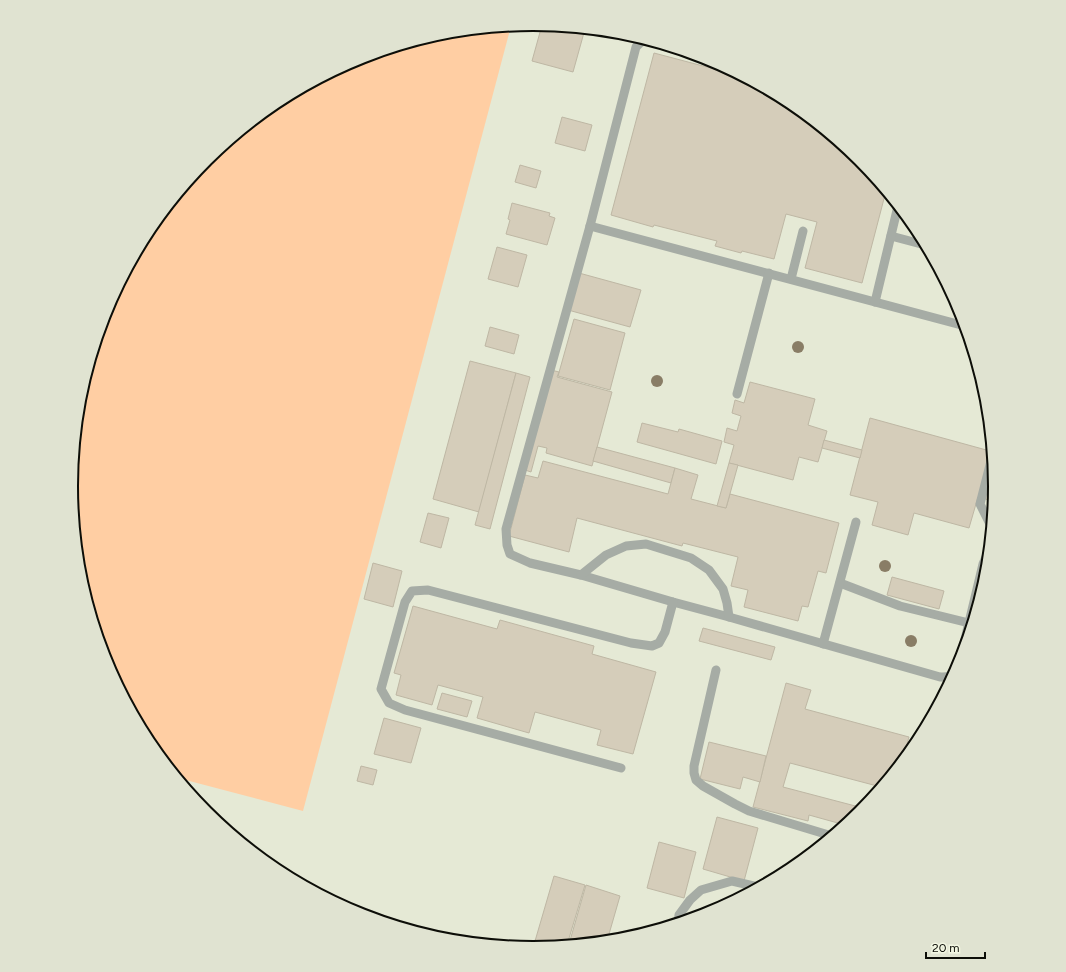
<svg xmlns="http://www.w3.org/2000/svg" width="1066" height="972" viewBox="0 0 1066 972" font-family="Figtree,sans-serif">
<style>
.green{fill:#ffcea3}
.building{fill:#d5cdba;stroke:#beb7a4}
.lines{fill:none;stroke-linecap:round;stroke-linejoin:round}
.service{stroke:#a6aca5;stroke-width:9}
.tree{fill:#897d66}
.rim{fill:none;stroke:#0d0e08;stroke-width:2}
</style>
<rect width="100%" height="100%" fill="#e5e9d5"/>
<polygon class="green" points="511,26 303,811 178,778 149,742 106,663 80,576 71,486 80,396 106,309 149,229 206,159 277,102 356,59 443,33"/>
<g class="building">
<polygon points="542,25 585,29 573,72 532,61"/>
<polygon points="654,53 741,76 790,102 860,159 886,191 862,283 805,268 817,222 786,214 774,259 742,251 741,253 715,246 717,241 654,225 653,227 611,215"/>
<polygon points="562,117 592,125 585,151 555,143"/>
<polygon points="520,165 541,171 536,188 515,182"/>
<polygon points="512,203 550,213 549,216 555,218 547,245 506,234 510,220 508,219"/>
<polygon points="497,247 527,255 518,287 488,279"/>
<polygon points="579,273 641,290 630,327 568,310"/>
<polygon points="574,319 625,333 610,390 558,376"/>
<polygon points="490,327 519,335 514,354 485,346"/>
<polygon points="470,361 516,373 479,512 433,499"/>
<polygon points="551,370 559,372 557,377 612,392 592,466 546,453 547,448 538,446 531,472 525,470"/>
<polygon points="516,373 530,377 490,529 475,525"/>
<polygon points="750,382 815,399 808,425 827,431 818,462 799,457 793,480 729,463 734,445 724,442 727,428 737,431 741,416 732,413 735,400 744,403"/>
<polygon points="870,418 990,451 983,479 994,482 989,500 978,497 969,528 914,513 908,535 872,525 878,502 850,495"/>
<polygon points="642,423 678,432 679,429 722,441 716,464 637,442"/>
<polygon points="824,440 862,450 860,458 822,448"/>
<polygon points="597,447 675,468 671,483 593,461"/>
<polygon points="543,461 668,494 675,468 698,475 691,499 726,508 730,494 839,523 826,573 818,571 808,607 802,606 798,621 744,607 748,590 731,586 738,557 683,543 682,546 577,518 569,552 509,536 525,475 538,478"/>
<polygon points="729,463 738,465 726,508 717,506"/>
<polygon points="428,513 449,518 441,548 420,542"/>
<polygon points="373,563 402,571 393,607 364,599"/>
<polygon points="892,577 944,591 939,609 887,595"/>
<polygon points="413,606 497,629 500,620 594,646 592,654 656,672 633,754 597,745 601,730 535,712 529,733 477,718 483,697 438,685 432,705 396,695 401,675 394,673"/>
<polygon points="703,628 775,647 771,660 699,641"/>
<polygon points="786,683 811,690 805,709 909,737 902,761 881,787 790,763 783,787 863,808 860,813 845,825 809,815 808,821 753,807"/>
<polygon points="442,693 472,701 467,717 437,709"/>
<polygon points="384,718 421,728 411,763 374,754"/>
<polygon points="709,742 766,756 760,782 743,777 740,789 700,779"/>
<polygon points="361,766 377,770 373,785 357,781"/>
<polygon points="717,817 758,828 744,881 703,869"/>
<polygon points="659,842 696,852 684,898 647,888"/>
<polygon points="554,876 585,885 567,945 533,948"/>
<polygon points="586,885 620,896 607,941 569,944"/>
</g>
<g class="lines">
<g class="service">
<path d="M647,40L641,42L636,47L590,226L506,529L507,545L510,554L530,563L581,575L673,602L729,617L940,677C953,678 955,671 960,660L983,564L989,550"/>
<polyline points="590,226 965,326"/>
<polyline points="891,236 925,245"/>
<polyline points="791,279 803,231"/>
<polyline points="875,302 898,206"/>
<polyline points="737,394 769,273"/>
<polyline points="991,526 980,504 992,457"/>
<polyline points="581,575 606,555 626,546 646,544 691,558 709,570 723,589 727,603 729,617"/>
<polyline points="840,583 900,606 969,623"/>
<polyline points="823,644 856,522"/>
<polyline points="716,670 694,766 694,773 696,780 703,786 735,804 749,811 832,836"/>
<polyline points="621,768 405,710 389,703 381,689 405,602 412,591 428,590 631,643 652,646 659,643 665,632 673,602"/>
<polyline points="678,923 679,915 690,900 701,890 732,881 758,887"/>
</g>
</g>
<g class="tree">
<circle cx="798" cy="347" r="6"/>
<circle cx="657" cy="381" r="6"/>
<circle cx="885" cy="566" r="6"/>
<circle cx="911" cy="641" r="6"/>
</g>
<path d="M0 0H1066V972H0ZM78 486a455 455 0 1 1 910 0a455 455 0 1 1-910 0Z" fill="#e0e3d1" fill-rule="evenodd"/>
<path class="rim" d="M78 486a455 455 0 1 1 910 0a455 455 0 1 1-910 0Z"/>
<path d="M926 952v6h59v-6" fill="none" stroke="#0d0e08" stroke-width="2"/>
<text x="932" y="952" font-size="12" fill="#0d0e08" stroke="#f2f6e2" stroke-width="3" paint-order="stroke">20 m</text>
</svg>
